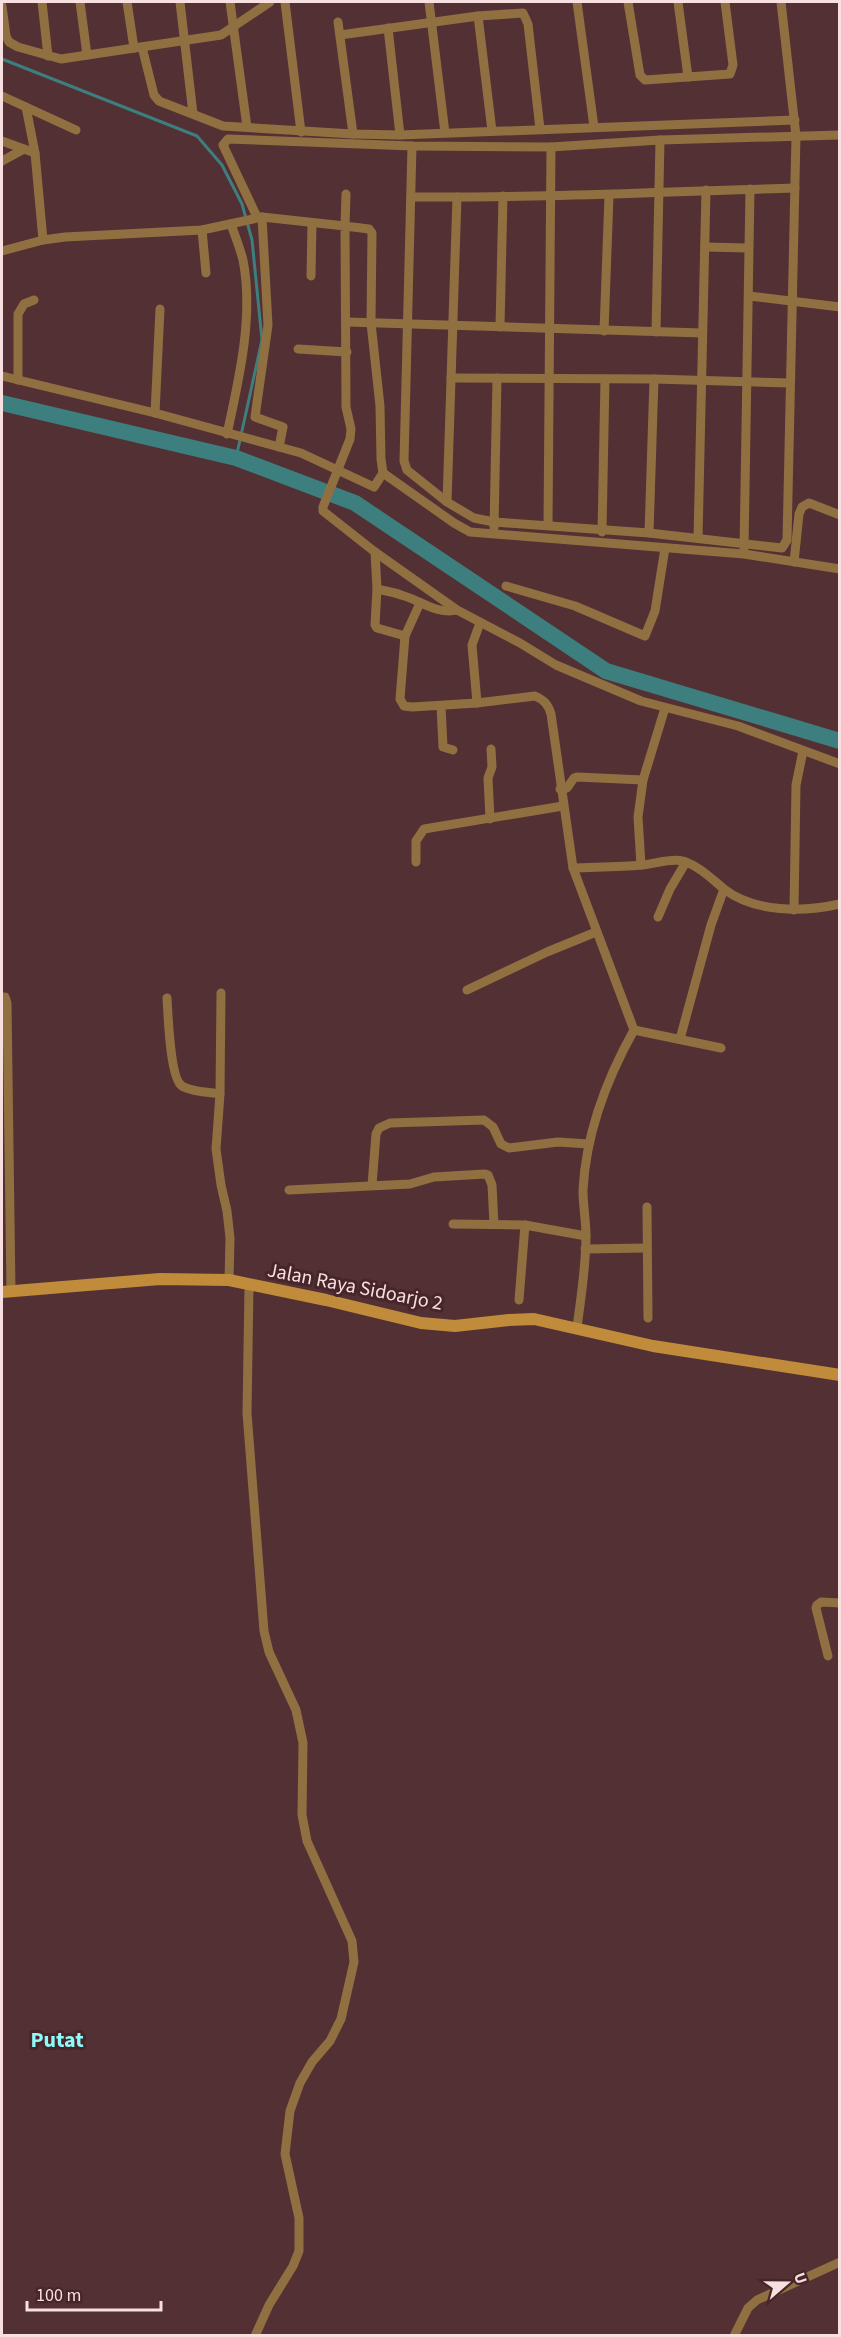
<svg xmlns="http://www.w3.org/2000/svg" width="841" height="2337" viewBox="0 0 841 2337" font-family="'Source Sans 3',sans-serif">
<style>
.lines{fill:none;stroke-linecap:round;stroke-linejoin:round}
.stream{stroke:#3c7f7e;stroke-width:3}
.river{stroke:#3c7f7e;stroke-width:16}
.street{stroke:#906f41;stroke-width:9}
.secondary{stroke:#c08b3b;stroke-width:12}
.labels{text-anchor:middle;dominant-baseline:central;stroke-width:6;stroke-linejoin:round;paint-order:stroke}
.street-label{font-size:20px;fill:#f8e0e1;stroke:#472529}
.quarter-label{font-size:22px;font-weight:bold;fill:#8df9f8;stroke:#472529}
</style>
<rect width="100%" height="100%" fill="#533033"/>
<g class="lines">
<polyline class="stream" points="2,59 197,136 222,165 242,204 252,240 262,340 236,458"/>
<polyline class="river" points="2,403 236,458 355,503 606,671 840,741"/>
<g class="street">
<polyline points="42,2 48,56"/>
<polyline points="80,2 87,55"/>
<polyline points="127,2 134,48"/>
<polyline points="180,2 193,114"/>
<polyline points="230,2 247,127"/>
<polyline points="285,2 301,132"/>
<polyline points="429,2 445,133"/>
<polyline points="577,2 594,127"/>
<polyline points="628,2 640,75 645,80 730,74 733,65 725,2"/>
<polyline points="678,2 688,77"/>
<polyline points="2,6 6,36 9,42 18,47 61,59 221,35 270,2"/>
<polyline points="478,16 492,131"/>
<polyline points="338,22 353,134"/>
<polyline points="388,28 400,135"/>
<polyline points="340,35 478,16 523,13 528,24 540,129"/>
<polyline points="142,47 154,95 159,101 223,126 353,134 400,135 795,120"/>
<polyline points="2,96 76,130"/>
<polyline points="26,107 35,153 43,240"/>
<polyline points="2,141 35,153"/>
<polyline points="412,146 404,461 407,470 447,502 474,518 494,522 649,533 782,548 787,540 796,136 781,2"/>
<polyline points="2,161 24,149"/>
<path d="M411,197C539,198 667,192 795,188"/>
<polyline points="257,217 223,145 228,139 412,146 551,147 660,140 840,135"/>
<polyline points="262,217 268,325 255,417 283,427 279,447"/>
<polyline points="202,230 206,273"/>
<polyline points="705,247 748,248"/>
<polyline points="2,251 43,240 65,237 202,230 262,217 345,226 346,407 351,429 350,439 323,507 323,511 375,552 457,610 520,643 556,665 641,701 738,726 840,764"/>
<polyline points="311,276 312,223"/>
<polyline points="749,296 840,307"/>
<polyline points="347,322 702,333"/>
<polyline points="500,327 503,196"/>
<polyline points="604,331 609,196"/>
<polyline points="656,332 660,140"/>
<polyline points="298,349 347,352"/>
<polyline points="2,376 155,413 301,453 374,487 383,473 381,459 380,406 371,323 372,233 369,229 345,226 346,194"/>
<polyline points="451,378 654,379 790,383"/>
<polyline points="18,380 18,314 24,304 34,300"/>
<polyline points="155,413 160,309"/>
<path d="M227,434C239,379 254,316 243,260C240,248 235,236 231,224"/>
<polyline points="383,473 454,523 470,532 744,554 840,569"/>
<polyline points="447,502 457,197"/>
<polyline points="548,525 551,147"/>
<polyline points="494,528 497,378"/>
<polyline points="602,532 605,379"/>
<polyline points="649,533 654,379"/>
<polyline points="698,538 706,190"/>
<polyline points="744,549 750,189"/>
<polyline points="375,552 377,589 375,625 377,628 405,636"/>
<polyline points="794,562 799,514 802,507 809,503 840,515"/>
<polyline points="506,586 575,606 645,636 655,611 665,548"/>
<path d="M377,589C385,591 393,592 401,595C420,600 437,615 457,610"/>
<path d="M420,603L405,636L400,699L404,706L412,707L477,703L535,696C544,700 548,704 551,714L573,868L634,1030C606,1080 586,1132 583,1190C583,1206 586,1221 586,1236C586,1266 581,1298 577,1327"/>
<polyline points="477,703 472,645 480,623"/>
<polyline points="441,706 443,747 453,750"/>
<polyline points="560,789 567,788 574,778 577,777 643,780"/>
<polyline points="490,819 488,778 492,767 491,749"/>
<polyline points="416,862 416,841 424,829 563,806"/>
<polyline points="641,865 638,817 643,780 665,708"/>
<path d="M573,868C596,867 619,867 642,865C654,864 671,858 683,861C699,866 712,879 724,889C755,913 804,912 840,904"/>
<polyline points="794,910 796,785 803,751"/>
<polyline points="658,917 670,889 686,862"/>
<polyline points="467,990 547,952 596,932"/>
<polyline points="221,993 220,1094 216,1149 221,1185 227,1211 230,1238 229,1280"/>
<polyline points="2,997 5,997 7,1003 11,1291"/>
<path d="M167,998C168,1013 170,1079 182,1086C191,1092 209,1092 220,1094"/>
<polyline points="634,1030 721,1048"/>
<polyline points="680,1039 711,925 724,889"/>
<polyline points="372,1185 376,1134 379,1128 390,1123 484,1120 493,1127 501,1144 509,1148 558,1142 589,1144"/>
<polyline points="289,1190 410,1184 434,1177 485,1174 488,1175 492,1185 494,1224"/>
<polyline points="647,1207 648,1318"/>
<polyline points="453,1224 525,1225 519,1300"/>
<polyline points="525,1225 586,1236"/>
<polyline points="585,1249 647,1248"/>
<polyline points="249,1286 247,1413 264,1631 269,1652 296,1710 303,1743 302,1815 307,1841 352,1941 354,1962 341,2019 330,2041 312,2062 300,2083 290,2111 285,2154 299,2218 299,2251 293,2266 269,2305 255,2336"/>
<polyline points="828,1656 816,1608 817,1605 821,1602 840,1603"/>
<polyline points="734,2336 748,2308 757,2300 840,2262"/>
</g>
<polyline class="secondary" points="2,1292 160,1279 229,1280 326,1300 421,1323 455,1326 509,1320 534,1319 653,1346 840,1375"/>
</g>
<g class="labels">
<g class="street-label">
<text transform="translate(355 1287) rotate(11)">Jalan Raya Sidoarjo 2</text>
</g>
<g class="quarter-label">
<text x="57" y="2040">Putat</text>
</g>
</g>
<rect width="841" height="2337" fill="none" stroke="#f8e0e1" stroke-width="6"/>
<g transform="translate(787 2283) rotate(70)" stroke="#472529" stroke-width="4.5" paint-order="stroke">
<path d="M0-4.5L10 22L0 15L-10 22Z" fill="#f8e0e1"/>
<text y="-9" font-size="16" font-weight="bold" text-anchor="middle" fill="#f8e0e1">U</text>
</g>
<path d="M27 2301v9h134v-9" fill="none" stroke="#f8e0e1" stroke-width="3"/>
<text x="36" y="2301" font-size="18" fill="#f8e0e1" stroke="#472529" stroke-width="4.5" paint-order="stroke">100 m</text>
</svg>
